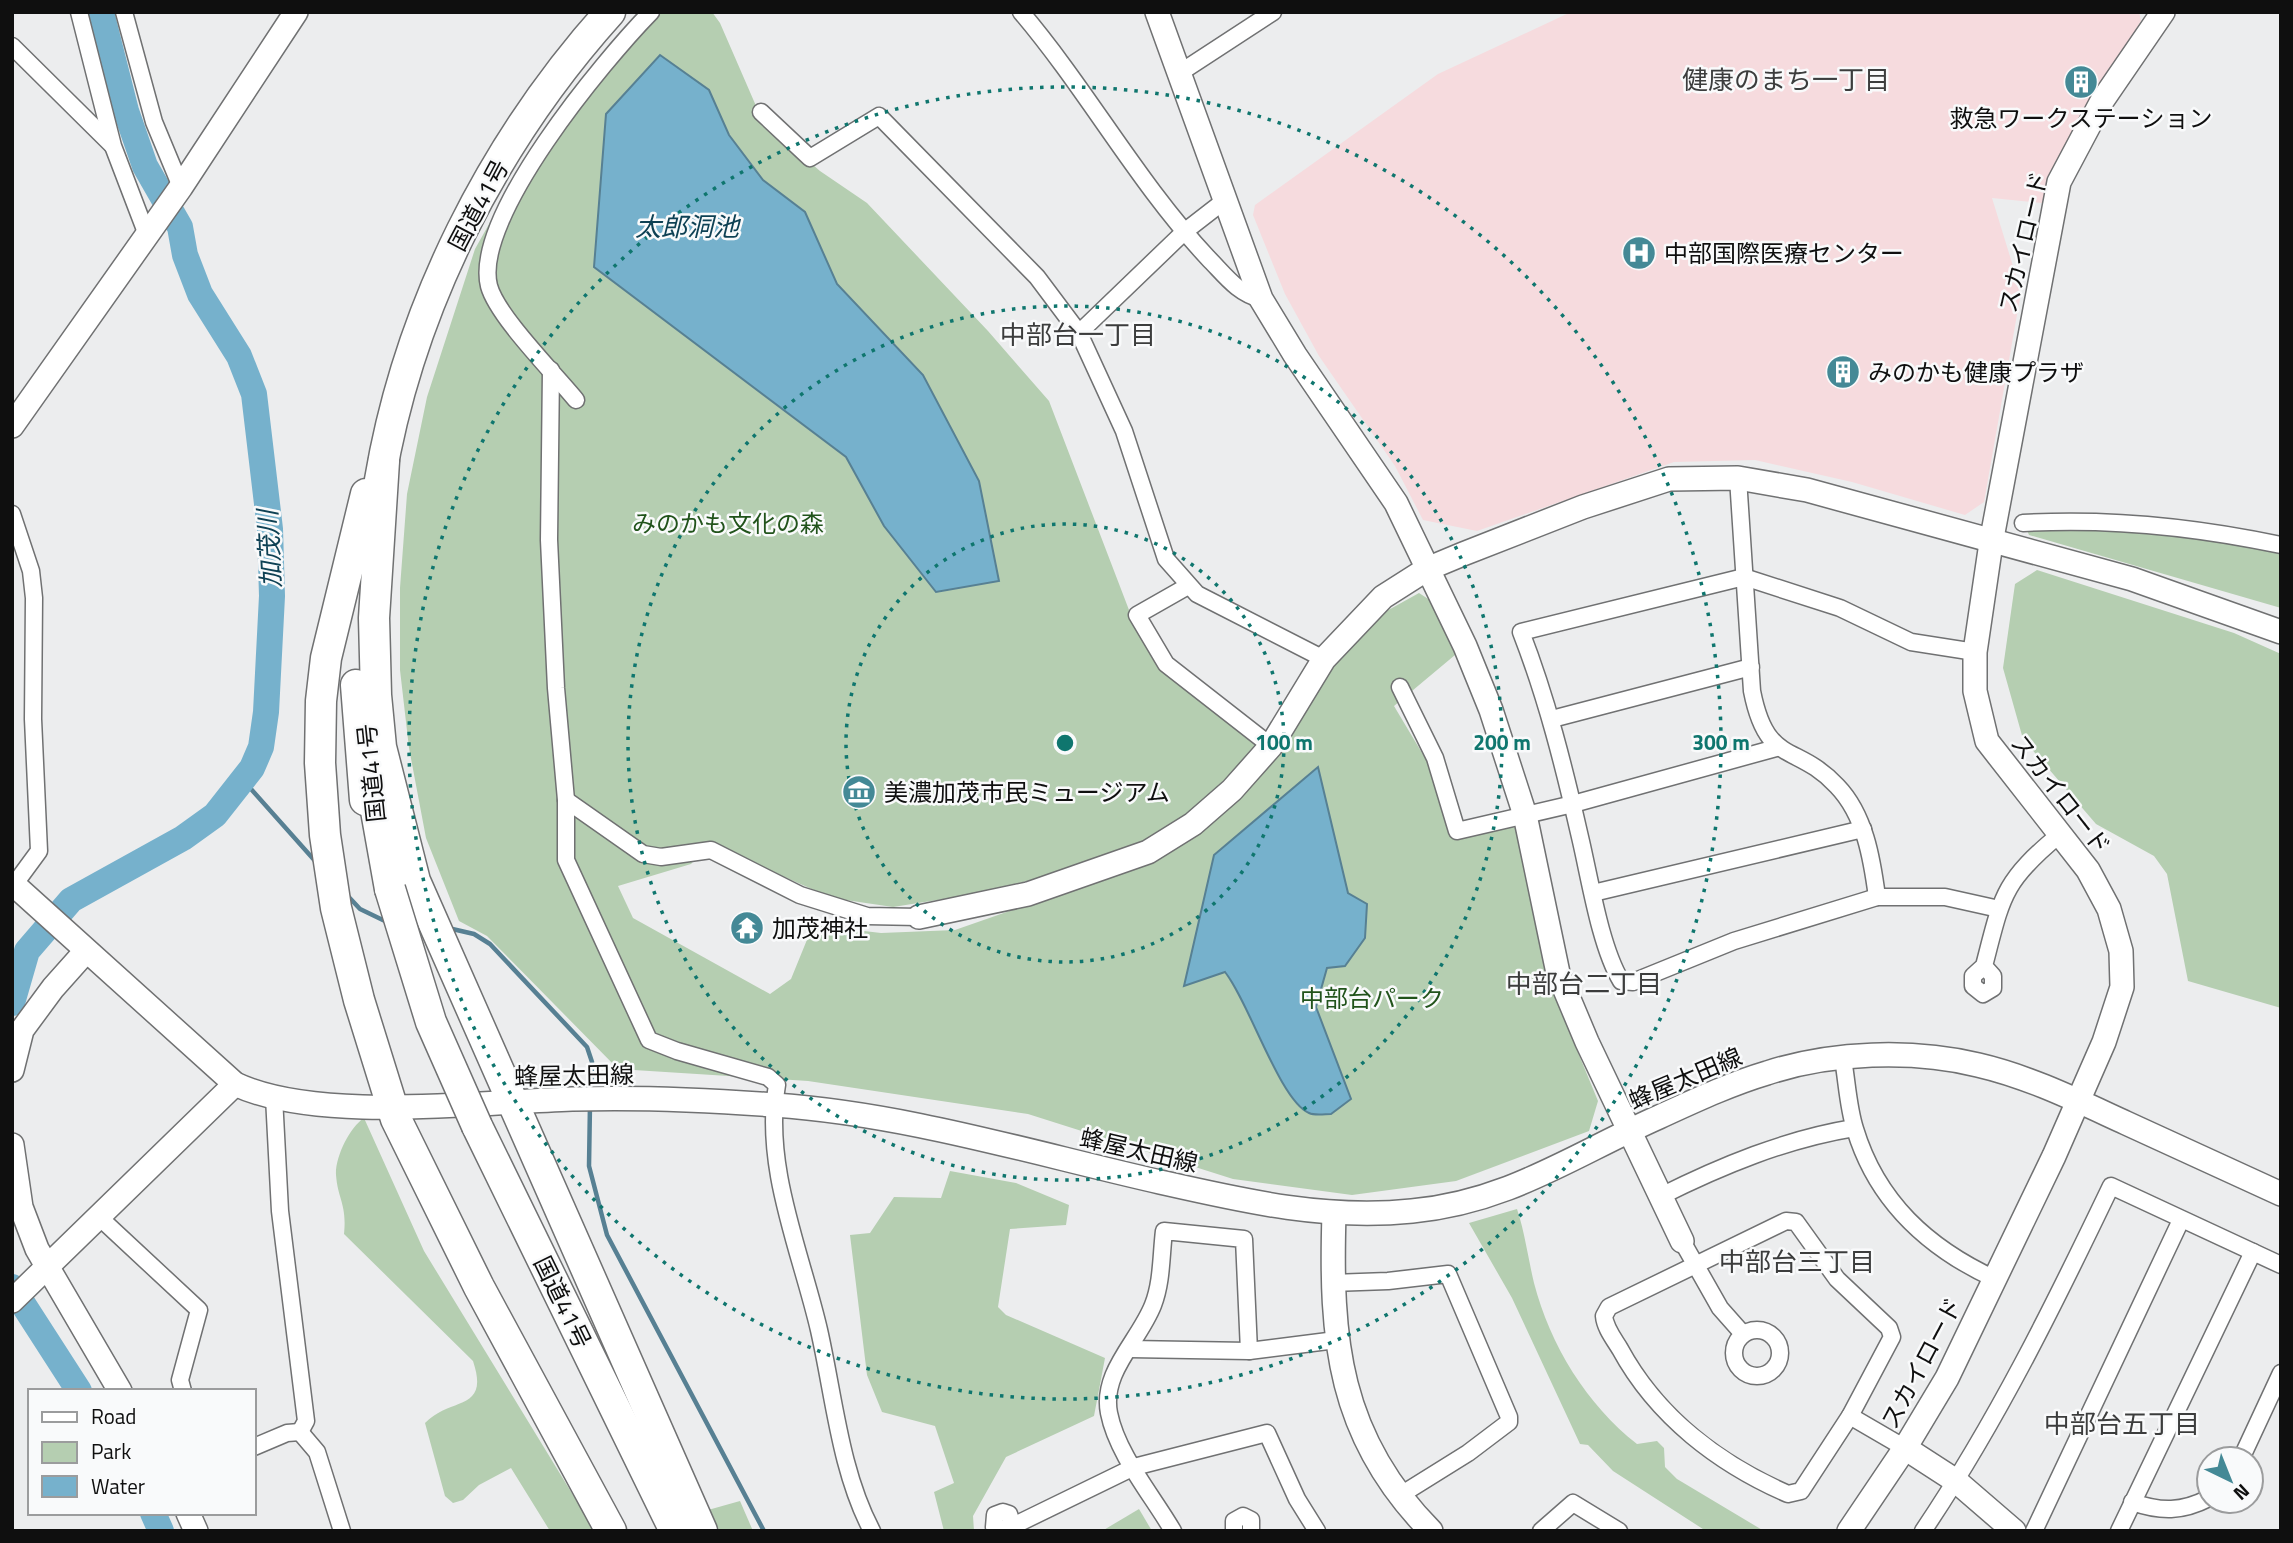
<svg xmlns="http://www.w3.org/2000/svg" width="2293" height="1543" viewBox="0 0 2293 1543" font-family="'Titillium Web','Noto Sans JP',sans-serif">
<style>
.medical{fill:#f6dbde}
.green{fill:#b5ceb1}
.water{fill:#76b1cc;stroke:#578093;stroke-width:2}
.lines{fill:none;stroke-linecap:round;stroke-linejoin:round}
.stream{stroke:#578093;stroke-width:4.5}
.river{stroke:#76b1cc;stroke-width:26}
.street-casing{stroke:#707172;stroke-width:19}
.secondary-casing{stroke:#707172;stroke-width:26}
.highway-casing{stroke:#707172;stroke-width:33}
.street{stroke:#fff;stroke-width:16}
.secondary{stroke:#fff;stroke-width:23}
.highway{stroke:#fff;stroke-width:30}
.highway-bridge-casing{stroke:#707172;stroke-width:33;stroke-linecap:butt}
.highway-bridge{stroke:#fff;stroke-width:30}
.ring{fill:none;stroke:#0f766e;stroke-width:3.5;stroke-dasharray:3.5 7}
.labels{text-anchor:middle;dominant-baseline:central;stroke-width:5;stroke-linejoin:round;paint-order:stroke}
.poi-label{font-size:24px;fill:#0f0f0f;stroke:#f9fafb;text-anchor:start}
.street-label{font-size:24px;fill:#0f0f0f;stroke:#f9fafb}
.park-label{font-size:24px;fill:#21531b;stroke:#f9fafb}
.neighbourhood-label{font-size:26px;fill:#3c3d3d;stroke:#f9fafb}
.water-label{font-size:26px;font-style:italic;fill:#0e4154;stroke:#f9fafb}
.centre{fill:#0f766e;stroke:#f9fafb;stroke-width:3.5}
.ring-label{font-size:21px;text-anchor:middle;font-weight:bold;fill:#0f766e;stroke:#f9fafb;stroke-width:5;stroke-linejoin:round;paint-order:stroke}
</style>
<rect width="100%" height="100%" fill="#ecedee"/>
<polygon class="medical" points="1571,12 2139,12 2141,21 2055,162 2042,203 1992,198 2021,292 1984,502 1965,515 1852,482 1755,460 1674,462 1477,531 1423,520 1395,466 1319,356 1285,294 1253,215 1255,205 1438,74"/>
<g class="green">
<polygon points="638,12 712,12 720,23 763,122 820,171 867,203 988,331 1049,401 1129,610 1164,668 1259,746 1190,814 1120,856 1060,874 950,898 893,907 832,898 710,844 691,864 618,886 633,918 770,994 791,979 813,925 881,933 955,930 1126,870 1170,847 1293,719 1352,639 1383,613 1419,593 1439,606 1455,655 1394,706 1434,773 1453,839 1511,826 1523,832 1548,971 1563,1016 1598,1101 1589,1131 1456,1181 1352,1195 1233,1179 1028,1114 808,1081 618,1069 487,936 459,921 426,838 409,748 400,670 400,588 407,494 427,397 475,249 516,176 567,96"/>
<path d="M2022,518C2109,524 2197,530 2281,553V608L2029,535Z"/>
<polygon points="2037,570 2234,633 2281,654 2281,1008 2188,981 2167,874 2154,856 2096,824 2023,739 2003,668 2015,584"/>
<path d="M364,1118L424,1251L595,1531H550L511,1468L479,1485L463,1500L453,1503L445,1496L425,1423C451,1396 490,1412 473,1361L344,1234C347,1204 338,1200 336,1175C335,1157 350,1127 364,1118Z"/>
<polygon points="950,1171 1016,1183 1069,1205 1066,1225 1010,1229 998,1307 1006,1315 1105,1358 1094,1416 1006,1457 973,1516 974,1531 944,1531 934,1492 954,1483 935,1426 882,1412 867,1375 850,1235 870,1233 894,1197 941,1198"/>
<path d="M1517,1209C1525,1233 1528,1258 1534,1283C1550,1345 1587,1405 1637,1444L1657,1441L1664,1448L1665,1467L1677,1479L1764,1531H1706L1613,1471L1588,1445L1580,1444L1512,1298L1469,1223Z"/>
<polygon points="740,1501 753,1531 718,1531 708,1510"/>
<polygon points="1139,1509 1152,1531 1102,1531"/>
</g>
<g class="water">
<polygon points="660,55 709,90 729,135 763,180 805,212 837,284 923,375 979,481 999,581 936,592 884,526 846,457 594,267 606,114"/>
<path d="M1318,767L1348,893L1367,904L1365,938L1345,966L1327,968L1316,1007L1351,1099L1331,1114C1325,1114 1315,1116 1309,1113C1280,1101 1249,1002 1225,972L1184,986L1214,855Z"/>
</g>
<g class="lines">
<g class="stream">
<polyline points="243,780 316,862"/>
<polyline points="346,894 360,909 387,922"/>
<polyline points="448,928 474,934 490,944 587,1047 592,1062 591,1092"/>
<polyline points="590,1104 589,1166 607,1235 764,1531"/>
</g>
<g class="river">
<polyline points="12,1003 27,951 71,900 183,838 215,815 252,768 261,747 266,712 272,596 270,529 254,394 239,356 200,294 185,255 180,227 145,166 126,111 101,12"/>
<polyline points="12,1287 79,1391"/>
<polyline points="153,1513 161,1531"/>
</g>
<g class="street-casing">
<g id="street">
<polyline points="79,12 113,146 147,235"/>
<polyline points="124,12 154,122 181,187"/>
<path d="M1021,12C1088,91 1137,182 1208,258C1225,275 1237,293 1261,299"/>
<polyline points="12,46 112,145"/>
<polyline points="1178,74 1273,12"/>
<polyline points="761,112 810,158 879,116 1037,277 1079,333 1124,431 1166,559 1197,594 1324,659"/>
<polyline points="1079,333 1184,232 1224,201"/>
<path d="M551,370L549,540L556,688L566,800V860L649,1040L677,1051L768,1077L777,1085C763,1167 801,1252 819,1330C834,1396 840,1471 872,1531"/>
<path d="M576,400C554,373 497,316 489,286C472,218 604,60 651,12"/>
<path d="M1738,478L1752,691C1767,767 1796,742 1837,786C1865,815 1872,859 1877,897"/>
<polyline points="12,514 31,571 34,598 33,719 39,851 14,885"/>
<path d="M2023,523C2110,518 2196,527 2281,545"/>
<polyline points="1188,586 1137,615 1166,664 1271,746"/>
<path d="M1975,652L1911,642L1840,608L1744,577L1521,632C1547,699 1564,767 1580,837C1590,879 1600,946 1621,981L1633,982L1734,941L1877,897H1945L1999,909"/>
<polyline points="1400,687 1435,758 1457,831 1573,804 1776,748"/>
<polyline points="1552,719 1751,667"/>
<polyline points="566,800 643,854 661,857 711,850 800,895 867,916 919,917"/>
<polyline points="1593,893 1863,829"/>
<path d="M1984,966L1973,976V986L1983,994L1993,988V976L1984,966C2002,897 2002,882 2059,835"/>
<path d="M1843,1059C1847,1082 1848,1107 1855,1129C1877,1202 1928,1248 1995,1279"/>
<polyline points="274,1097 280,1211 306,1421 300,1432"/>
<path d="M1659,1197C1721,1166 1786,1139 1854,1128"/>
<polyline points="98,1216 199,1310 180,1380 183,1391"/>
<path d="M1786,1221L1796,1222L1837,1279L1889,1328L1892,1337L1850,1416L1801,1491L1788,1494C1719,1464 1657,1417 1620,1349C1614,1339 1605,1328 1604,1316L1609,1307Z"/>
<polyline points="1682,1241 1720,1308 1743,1334"/>
<polyline points="1332,1283 1388,1281 1448,1274 1509,1417 1509,1422 1468,1453 1399,1496"/>
<circle cx="1757" cy="1353" r="23"/>
<polyline points="1130,1349 1249,1351 1336,1340"/>
<polyline points="1850,1416 1905,1448"/>
<polyline points="300,1432 317,1452 342,1531"/>
<polyline points="254,1447 287,1433 300,1432"/>
<polyline points="2241,1459 2281,1373"/>
<path d="M2132,1502C2161,1512 2182,1512 2209,1498"/>
<polyline points="1012,1523 1019,1523 1134,1467 1267,1433 1297,1499 1317,1531"/>
<polyline points="1001,1531 994,1527 995,1515 1003,1512 1009,1514 1012,1523 1004,1531"/>
<path d="M1173,1531C1152,1495 1117,1454 1109,1413C1101,1372 1139,1341 1153,1305C1162,1282 1161,1256 1164,1231L1244,1239L1249,1351"/>
<polyline points="1234,1531 1234,1521 1243,1516 1251,1520 1251,1531"/>
<polyline points="1541,1531 1573,1503 1619,1531"/>
<path d="M1923,1531C1997,1421 2054,1305 2111,1186L2281,1265"/>
<polyline points="2034,1531 2181,1220"/>
<polyline points="2119,1531 2253,1252"/>
</g>
</g>
<g class="secondary-casing">
<g id="secondary">
<polyline points="1157,12 1261,299 1295,355 1396,503 1465,646 1491,710 1525,815 1558,973 1587,1042 1682,1241"/>
<polyline points="12,426 181,187 296,12"/>
<path d="M12,883L235,1084C318,1123 479,1102 572,1099C639,1097 708,1100 774,1105C906,1114 1032,1153 1160,1182C1244,1201 1325,1220 1412,1211C1509,1202 1573,1155 1659,1117C1694,1101 1730,1084 1767,1073C1831,1052 1912,1049 1978,1065C2030,1077 2078,1101 2126,1123C2178,1147 2229,1170 2281,1194"/>
<polyline points="919,917 1028,894 1148,852 1193,824 1232,790 1271,746 1324,659 1383,597 1427,569 1463,554 1583,507 1669,479 1738,478 1807,490 2132,579 2281,632"/>
<polyline points="12,1070 22,1030 53,988 86,951"/>
<polyline points="12,1145 21,1207 37,1249 120,1391"/>
<path d="M1334,1214C1330,1339 1338,1437 1431,1531"/>
<polyline points="12,1301 235,1084"/>
<polyline points="1905,1448 1956,1481 2014,1531"/>
<polyline points="188,1513 196,1531"/>
<polyline points="1849,1531 1905,1448 1947,1378 2054,1156 2104,1042 2122,987 2121,951 2109,909 2088,870 1987,741 1975,691 1975,652 1991,543 2059,182 2102,101 2163,12"/>
</g>
</g>
<g class="highway-casing">
<g id="highway">
<polyline points="384,461 374,618 376,695 381,747 415,881 702,1531"/>
<path d="M380,480C409,308 493,142 610,12"/>
<polyline points="366,494 326,658 321,701 320,763 325,835 336,908 359,1000 396,1119 479,1287 611,1531"/>
<polyline points="356,685 365,800"/>
<polyline points="370,777 390,889"/>
<polyline points="477,1126 675,1531"/>
</g>
</g>
<use href="#street" class="street"/>
<use href="#secondary" class="secondary"/>
<use href="#highway" class="highway"/>
<g class="highway-bridge-casing">
<polyline id="highway-bridge" points="390,889 431,1022 477,1126"/>
</g>
<use href="#highway-bridge" class="highway-bridge"/>
</g>
<g class="ring">
<circle cx="1065" cy="743" r="219"/>
<circle cx="1065" cy="743" r="437"/>
<circle cx="1065" cy="743" r="656"/>
</g>
<defs>
<g id="building-disc" transform="scale(1.75)"><circle r="9.5" fill="#448996" stroke="#f9fafb"/><path d="M-4-6H4V6H1V3H-1V6H-4ZM-2.5-4.3h1.7v1.8h-1.7ZM.8-4.3h1.7v1.8H.8ZM-2.5-1h1.7V.8h-1.7ZM.8-1h1.7V.8H.8Z" fill="#fff"/></g>
<g id="hospital-disc" transform="scale(1.75)"><circle r="9.5" fill="#448996" stroke="#f9fafb"/><path d="M-5-5h3v3.5h4V-5h3V5h-3V1.5h-4V5h-3Z" fill="#fff"/></g>
<g id="museum-disc" transform="scale(1.75)"><circle r="9.5" fill="#448996" stroke="#f9fafb"/><path d="M0-6L6-3V-2H-6V-3ZM-5-1h2V3h-2ZM-1-1h2V3h-2ZM3-1h2V3H3ZM-6 4H6V6H-6Z" fill="#fff"/></g>
<g id="temple-disc" transform="scale(1.75)"><circle r="9.5" fill="#448996" stroke="#f9fafb"/><path d="M0-6L5-2H3V0L6.5 2.5H4V6H1.5V3h-3V6H-4V2.5H-6.5L-3 0V-2H-5Z" fill="#fff"/></g>
</defs>
<g fill-rule="evenodd">
<use href="#building-disc" x="2081" y="82"/>
<use href="#hospital-disc" x="1639" y="253"/>
<use href="#building-disc" x="1843" y="372"/>
<use href="#museum-disc" x="859" y="792"/>
<use href="#temple-disc" x="747" y="928"/>
</g>
<g class="labels">
<g class="poi-label">
<text x="2081" y="118" text-anchor="middle">救急ワークステーション</text>
<text x="1664" y="253">中部国際医療センター</text>
<text x="1868" y="372">みのかも健康プラザ</text>
<text x="884" y="792">美濃加茂市民ミュージアム</text>
<text x="772" y="928">加茂神社</text>
</g>
<g class="street-label">
<text transform="translate(478 205) rotate(-62)">国道41号</text>
<text transform="translate(2023 242) rotate(-77)">スカイロード</text>
<text transform="translate(371 773) rotate(-96)">国道41号</text>
<text transform="translate(2061 794) rotate(52)">スカイロード</text>
<text transform="translate(574 1075) rotate(-1)">蜂屋太田線</text>
<text transform="translate(1685 1078) rotate(-23)">蜂屋太田線</text>
<text transform="translate(1139 1150) rotate(13)">蜂屋太田線</text>
<text transform="translate(563 1302) rotate(64)">国道41号</text>
<text transform="translate(1921 1363) rotate(-62)">スカイロード</text>
</g>
<g class="park-label">
<text x="728" y="523">みのかも文化の森</text>
<text x="1372" y="998">中部台パーク</text>
</g>
<g class="neighbourhood-label">
<text x="1786" y="79">健康のまち一丁目</text>
<text x="1078" y="334">中部台一丁目</text>
<text x="1584" y="983">中部台二丁目</text>
<text x="1797" y="1261">中部台三丁目</text>
<text x="2122" y="1423">中部台五丁目</text>
</g>
<g class="water-label">
<text x="687" y="226">太郎洞池</text>
<text transform="translate(269 549) rotate(-93)">加茂川</text>
</g>
</g>
<circle cx="1065" cy="743" r="10" class="centre"/>
<g class="ring-label">
<text x="1284" y="750">100 m</text>
<text x="1502" y="750">200 m</text>
<text x="1721" y="750">300 m</text>
</g>
<rect width="2293" height="1543" fill="none" stroke="#0f0f0f" stroke-width="28"/>
<rect x="28" y="1389" width="228" height="126" fill="#f9fafb" stroke="#9b9c9d" stroke-width="2"/>
<rect x="42" y="1412" width="35" height="10" fill="#ffffff" stroke="#9b9c9d" stroke-width="2"/>
<text x="91" y="1424" font-size="21" fill="#0f0f0f">Road</text>
<rect x="42" y="1442" width="35" height="21" fill="#b5ceb1" stroke="#9b9c9d" stroke-width="2"/>
<text x="91" y="1459" font-size="21" fill="#0f0f0f">Park</text>
<rect x="42" y="1476" width="35" height="21" fill="#76b1cc" stroke="#9b9c9d" stroke-width="2"/>
<text x="91" y="1494" font-size="21" fill="#0f0f0f">Water</text>
<g transform="translate(2230 1480) rotate(137)"><circle r="33" fill="#f9fafb" stroke="#9b9c9d" stroke-width="2"/>
<path d="M0-5L12 26L0 18L-12 26Z" fill="#448996"/>
<text y="-10" font-size="19" font-weight="bold" text-anchor="middle" fill="#0f0f0f">N</text>
</g>
</svg>
